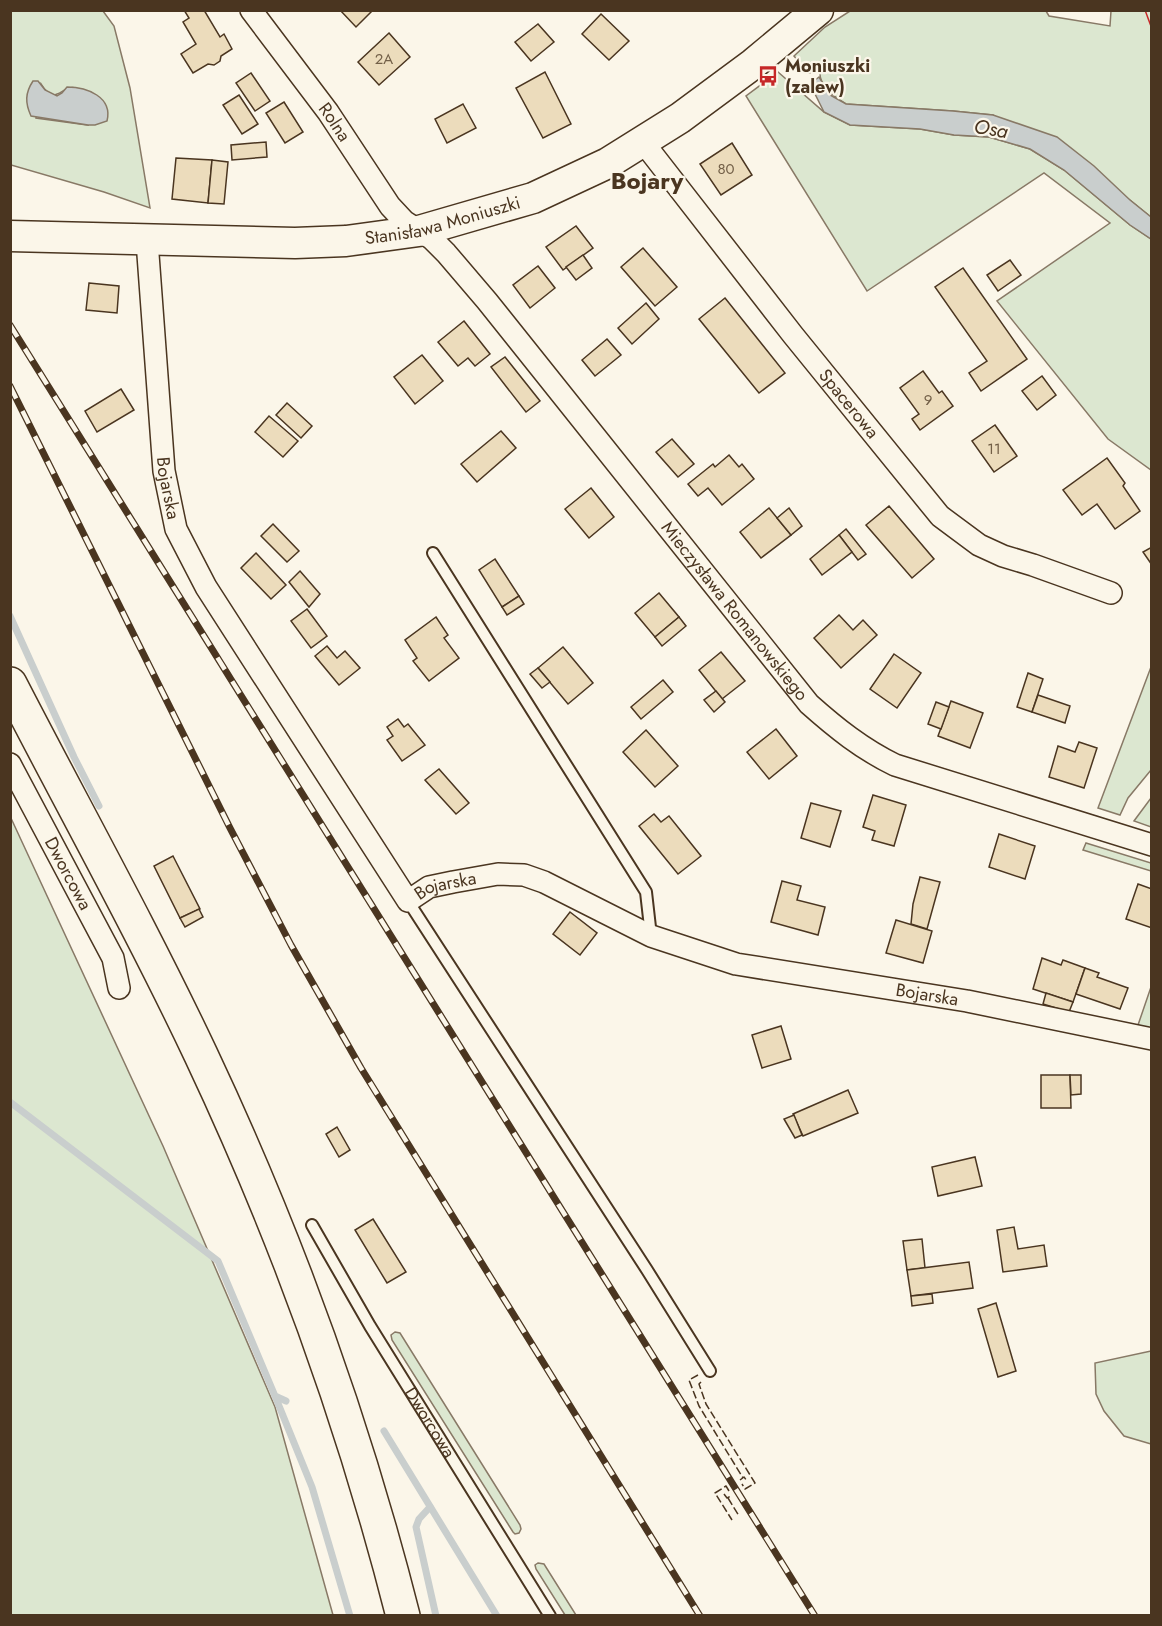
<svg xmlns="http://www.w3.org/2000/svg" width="1162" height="1626" viewBox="0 0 1162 1626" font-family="Jost,sans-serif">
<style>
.green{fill:#dce7d0;stroke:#887966;stroke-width:1.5;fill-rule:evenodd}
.water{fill:#c9cecd;stroke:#887966;stroke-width:1.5}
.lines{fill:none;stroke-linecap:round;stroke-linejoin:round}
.stream{stroke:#c9cecd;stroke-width:7}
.building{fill:#ecdcbc;stroke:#4a3520;stroke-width:1.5}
.lane-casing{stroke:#4a3520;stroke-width:14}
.street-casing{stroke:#4a3520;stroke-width:24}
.secondary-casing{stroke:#4a3520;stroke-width:33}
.primary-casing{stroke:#4a3520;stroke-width:36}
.lane{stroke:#fbf6e9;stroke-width:10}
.street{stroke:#fbf6e9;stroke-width:21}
.secondary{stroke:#fbf6e9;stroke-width:30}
.primary{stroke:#fbf6e9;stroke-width:33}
.rail-casing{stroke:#4a3520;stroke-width:7}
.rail{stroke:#fbf6e9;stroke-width:4.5;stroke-dasharray:14;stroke-linecap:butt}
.fence{stroke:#4a3520;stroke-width:1.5;stroke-dasharray:8 3;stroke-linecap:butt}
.power{stroke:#c62828;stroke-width:1.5;stroke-dasharray:21 4.5 3 4.5;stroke-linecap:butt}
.labels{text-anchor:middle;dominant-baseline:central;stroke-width:4.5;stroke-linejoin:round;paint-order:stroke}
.number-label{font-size:15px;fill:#725f47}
.poi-label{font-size:18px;font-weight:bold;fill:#4a3520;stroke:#fbf6e9;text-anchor:start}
.street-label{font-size:18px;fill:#4a3520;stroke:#fbf6e9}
.water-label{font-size:20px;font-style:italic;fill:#4a3520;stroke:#fbf6e9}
.district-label{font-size:24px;font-weight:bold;fill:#4a3520;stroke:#fbf6e9}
</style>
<rect width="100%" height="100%" fill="#fbf6e9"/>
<g class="green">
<path d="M10,11H103L114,26L130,88L150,208L104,192L11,165ZM41,84C56,108 61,84 76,88L88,125L36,118Z"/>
<path d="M850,11H1046L1049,16L1110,26L1111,11H1151V217L1130,200L993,115L953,111L846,104C833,96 818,86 820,69L809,73L794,56L825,27Z"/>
<polygon points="778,72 824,112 850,125 920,129 954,135 989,137 1030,149 1064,170 1130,225 1151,239 1151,470 1108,439 997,301 1110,223 1044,173 867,291 746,96"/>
<polygon points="1151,667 1151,770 1128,798 1120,815 1098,808"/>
<polygon points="1151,798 1151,827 1134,821"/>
<polygon points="10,816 163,1146 275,1407 333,1615 11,1615"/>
<polygon points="1086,843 1151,863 1151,871 1083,850"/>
<polygon points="1151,987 1151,1030 1137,1028"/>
<polygon points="395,1332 400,1333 520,1525 521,1529 519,1533 515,1534 513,1532 392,1340 391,1335"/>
<polygon points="1151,1351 1152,1351 1151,1444 1124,1436 1104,1411 1096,1394 1095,1363"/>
<polygon points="538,1563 544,1564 576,1615 565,1615 536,1569 535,1565"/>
</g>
<g class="water">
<polygon points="819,77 830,95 846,104 953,111 993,115 1057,137 1094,166 1130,200 1151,217 1151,239 1130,225 1064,170 1030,149 989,137 954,135 920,129 850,125 824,112 810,84"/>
<path d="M33,81H38L45,90L57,96L62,93L67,87C87,87 113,97 107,121L95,125H88L31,116C25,103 25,93 33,81Z"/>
</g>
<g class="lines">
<g class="stream">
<polyline points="10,616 74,757 99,806"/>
<polyline points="10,1102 218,1261 275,1396 286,1401"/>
<polyline points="275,1396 312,1487 350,1616"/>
<polyline points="384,1431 497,1616"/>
<polyline points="430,1507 419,1519 416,1527 436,1616"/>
</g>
</g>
<g class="building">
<polygon points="184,10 204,10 220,37 224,34 232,49 221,56 220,61 214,65 208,64 193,73 181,54 196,44 183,22 189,18"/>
<polygon points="340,10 373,10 356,27"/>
<polygon points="601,14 629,41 609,60 582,34"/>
<polygon points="538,24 554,42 531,61 515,42"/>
<polygon points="389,33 410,57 379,85 358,62"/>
<polygon points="545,72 571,124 543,138 516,88"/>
<polygon points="251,73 270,101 255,111 236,83"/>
<polygon points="239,95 258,124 242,134 223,105"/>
<polygon points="284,102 303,132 285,143 266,113"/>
<polygon points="463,104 476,128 447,143 435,119"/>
<polygon points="266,142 267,157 232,160 231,145"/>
<polygon points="732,143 752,175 721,195 700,164"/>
<polygon points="176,158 212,160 208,203 172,199"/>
<polygon points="212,160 228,162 224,204 208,203"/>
<polygon points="576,226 593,248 563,270 546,247"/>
<polygon points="643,248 677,287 655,306 621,267"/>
<polygon points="583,255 592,268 576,280 566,267"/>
<polygon points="1010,260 1021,275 998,291 987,275"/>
<polygon points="538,266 555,288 530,308 513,285"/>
<polygon points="963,268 1027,359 981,391 969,373 987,361 935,287"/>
<polygon points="89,283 119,286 117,313 86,310"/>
<polygon points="725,298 785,373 759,393 699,319"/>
<polygon points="646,303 659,319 632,344 618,328"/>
<polygon points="464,321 490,354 475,366 468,358 458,366 438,342"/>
<polygon points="607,339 621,355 595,376 582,360"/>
<polygon points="422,355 443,381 415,404 394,377"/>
<polygon points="505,357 540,401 526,412 491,367"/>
<polygon points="923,371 939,393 942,391 953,406 920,430 912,419 919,414 900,388"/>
<polygon points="1042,376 1056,395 1037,410 1022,391"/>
<polygon points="121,389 134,410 97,432 85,411"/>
<polygon points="287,403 312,426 301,438 276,415"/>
<polygon points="269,416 298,441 283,457 255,432"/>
<polygon points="995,425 1017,456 994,472 972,441"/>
<polygon points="501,431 516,448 477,482 461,464"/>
<polygon points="672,439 694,464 678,477 656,452"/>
<polygon points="729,455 739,467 742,464 754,479 722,505 708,488 698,496 688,484 713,464 715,467"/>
<polygon points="1107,458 1125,483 1123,486 1140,511 1115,529 1097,504 1082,515 1063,490"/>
<polygon points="591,488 614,517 589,538 565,509"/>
<polygon points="889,506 934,559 912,578 866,525"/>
<polygon points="769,508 791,535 761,558 740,532"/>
<polygon points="789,508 802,526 791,535 777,518"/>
<polygon points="273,524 299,551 287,562 261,536"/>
<polygon points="846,529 866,554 858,560 839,535"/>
<polygon points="839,535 852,552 822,575 810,559"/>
<polygon points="1152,547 1152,565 1143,552"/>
<polygon points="256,553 286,585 271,599 241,568"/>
<polygon points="495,559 519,596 502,607 479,570"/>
<polygon points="300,571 320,594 309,607 289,582"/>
<polygon points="659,593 679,617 655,637 635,613"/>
<polygon points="519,596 524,604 507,615 502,607"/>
<polygon points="307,609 327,636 311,648 291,621"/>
<polygon points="839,615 853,630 863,620 877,635 841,668 814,638"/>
<polygon points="436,617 448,635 444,638 459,658 429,681 413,661 417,658 405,640"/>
<polygon points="679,617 686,626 662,646 655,637"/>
<polygon points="327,646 337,658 345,651 360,668 339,685 315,656"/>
<polygon points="563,647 593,683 568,704 538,668"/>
<polygon points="721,652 745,681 722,699 699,670"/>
<polygon points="894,654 921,673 897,708 870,689"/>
<polygon points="538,668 550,682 542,688 530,674"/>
<polygon points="1028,673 1043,679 1032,712 1017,707"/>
<polygon points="663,680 673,692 641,719 631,707"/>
<polygon points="716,691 725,702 714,712 704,700"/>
<polygon points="1038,695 1070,706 1065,723 1032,712"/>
<polygon points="951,701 983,713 970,748 938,736"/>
<polygon points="936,702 949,707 941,729 928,724"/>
<polygon points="398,719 404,727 408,724 425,745 402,761 387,740 393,736 387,727"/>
<polygon points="776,729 797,756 769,779 747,752"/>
<polygon points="646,730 678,766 655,787 623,752"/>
<polygon points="1079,742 1097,748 1084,788 1049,777 1058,746 1075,752"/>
<polygon points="439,769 469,803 456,814 425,780"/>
<polygon points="873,795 906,805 894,846 872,840 875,831 863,827"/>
<polygon points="811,803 841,811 830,847 801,838"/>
<polygon points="654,814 661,822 669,816 701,856 678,874 639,826"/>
<polygon points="999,834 1035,846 1025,879 989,867"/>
<polygon points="173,856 200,909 180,918 154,866"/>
<polygon points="920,877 940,882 927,929 911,924 913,904"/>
<polygon points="782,881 801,886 797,900 825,907 818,935 771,922"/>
<polygon points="1138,884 1152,889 1152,928 1126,919"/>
<polygon points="199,909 203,917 185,927 180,918"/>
<polygon points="570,912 597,933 580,955 553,934"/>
<polygon points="896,920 932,931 923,963 886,953"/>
<polygon points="1042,958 1061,965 1063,960 1085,968 1073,1002 1033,989"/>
<polygon points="1085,968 1099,973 1097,977 1128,988 1120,1009 1076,994"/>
<polygon points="1046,993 1073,1002 1069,1012 1043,1004"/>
<polygon points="781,1026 791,1059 762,1068 752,1035"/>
<polygon points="1041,1075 1070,1075 1071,1108 1041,1108"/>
<polygon points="1070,1075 1081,1075 1081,1094 1071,1095"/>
<polygon points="848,1090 858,1113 803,1136 793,1114"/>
<polygon points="794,1115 802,1135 795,1138 784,1119"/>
<polygon points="337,1127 350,1150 339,1157 326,1134"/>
<polygon points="975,1157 982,1186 938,1196 932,1167"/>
<polygon points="373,1219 406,1272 387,1283 355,1230"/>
<polygon points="1014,1227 1018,1249 1044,1245 1047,1266 1003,1272 997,1230"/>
<polygon points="922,1239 925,1268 907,1270 903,1241"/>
<polygon points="969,1262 973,1288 911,1296 907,1270"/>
<polygon points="932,1294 933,1303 912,1306 911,1296"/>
<polygon points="996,1303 1016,1371 998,1377 978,1309"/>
</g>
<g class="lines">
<g class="lane-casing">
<g id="lane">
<polyline points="433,553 646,892 651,936"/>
<polyline points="408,901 647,1270 710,1371"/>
<path id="s1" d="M312,1225L370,1326L550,1616"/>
</g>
</g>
<g class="street-casing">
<g id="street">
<path id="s2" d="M251,10L328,112L390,206L404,221L432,239L446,253L487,301L809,704C836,728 862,749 895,765L1152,845"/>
<path id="s3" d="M643,142L793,335L940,516L979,545L1003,556L1033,565L1111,593"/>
<path id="s4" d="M147,241L164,471L176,529L206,587L408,901L429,887L453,882L498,874L524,875L544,882L651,936L736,964L967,1001L1152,1039"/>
<path id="s5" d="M10,764L113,958L119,988"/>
</g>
</g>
<g class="secondary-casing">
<g id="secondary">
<path id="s6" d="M10,236L295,243L346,241L419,231L533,198L608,163L680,118L753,64L818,10"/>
</g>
</g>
<g class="primary-casing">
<path id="primary" d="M10,684C74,808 142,930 201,1055C286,1235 354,1423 403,1616"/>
</g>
<use href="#lane" class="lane"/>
<use href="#street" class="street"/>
<use href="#secondary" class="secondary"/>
<use href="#primary" class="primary"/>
<g class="rail-casing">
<g id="rail">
<polyline points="10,325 815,1616"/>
<polyline points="10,386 230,828 291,945 361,1068 700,1616"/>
</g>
</g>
<use href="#rail" class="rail"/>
<g class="fence">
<polyline points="698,1375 689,1380 699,1406 743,1478"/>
<polyline points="701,1382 699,1384 706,1404 755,1483 745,1489 742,1484"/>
<polyline points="740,1480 744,1477 747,1481"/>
<polyline points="729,1491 726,1486 715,1493 732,1520"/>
<polyline points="724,1494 727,1498 731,1496"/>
<polyline points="728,1498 739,1516"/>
</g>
<polyline class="power" points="1145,10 1152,29"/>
</g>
<defs>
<g id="bus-bare" transform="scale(1.62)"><path d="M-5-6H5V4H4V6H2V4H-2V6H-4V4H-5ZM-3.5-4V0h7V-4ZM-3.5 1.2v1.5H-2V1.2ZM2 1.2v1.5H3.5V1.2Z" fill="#c62828" stroke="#fbf6e9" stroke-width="2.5" paint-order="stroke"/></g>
</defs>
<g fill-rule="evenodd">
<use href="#bus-bare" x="768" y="76"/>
</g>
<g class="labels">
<g class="number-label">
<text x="384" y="59">2A</text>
<text x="726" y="169">80</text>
<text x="928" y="400">9</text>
<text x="994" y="449">11</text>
</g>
<g class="poi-label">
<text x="785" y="66">Moniuszki<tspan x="785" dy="21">(zalew)</tspan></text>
</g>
<g class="street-label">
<text stroke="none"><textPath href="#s2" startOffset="140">Rolna</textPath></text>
<text stroke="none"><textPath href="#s6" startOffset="435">Stanisława Moniuszki</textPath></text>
<text stroke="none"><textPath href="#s3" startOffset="333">Spacerowa</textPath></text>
<text stroke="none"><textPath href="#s4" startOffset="248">Bojarska</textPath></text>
<text stroke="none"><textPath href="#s2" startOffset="774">Mieczysława Romanowskiego</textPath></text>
<text stroke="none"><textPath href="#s5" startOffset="124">Dworcowa</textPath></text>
<text stroke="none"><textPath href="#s4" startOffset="770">Bojarska</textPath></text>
<text stroke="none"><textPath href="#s4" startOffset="1274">Bojarska</textPath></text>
<text stroke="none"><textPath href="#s1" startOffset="230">Dworcowa</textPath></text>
</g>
<g class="water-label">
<text transform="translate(991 129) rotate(10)">Osa</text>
</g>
<g class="district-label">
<text x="647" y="180">Bojary</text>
</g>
</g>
<rect width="1162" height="1626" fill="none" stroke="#4a3520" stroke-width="24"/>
</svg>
